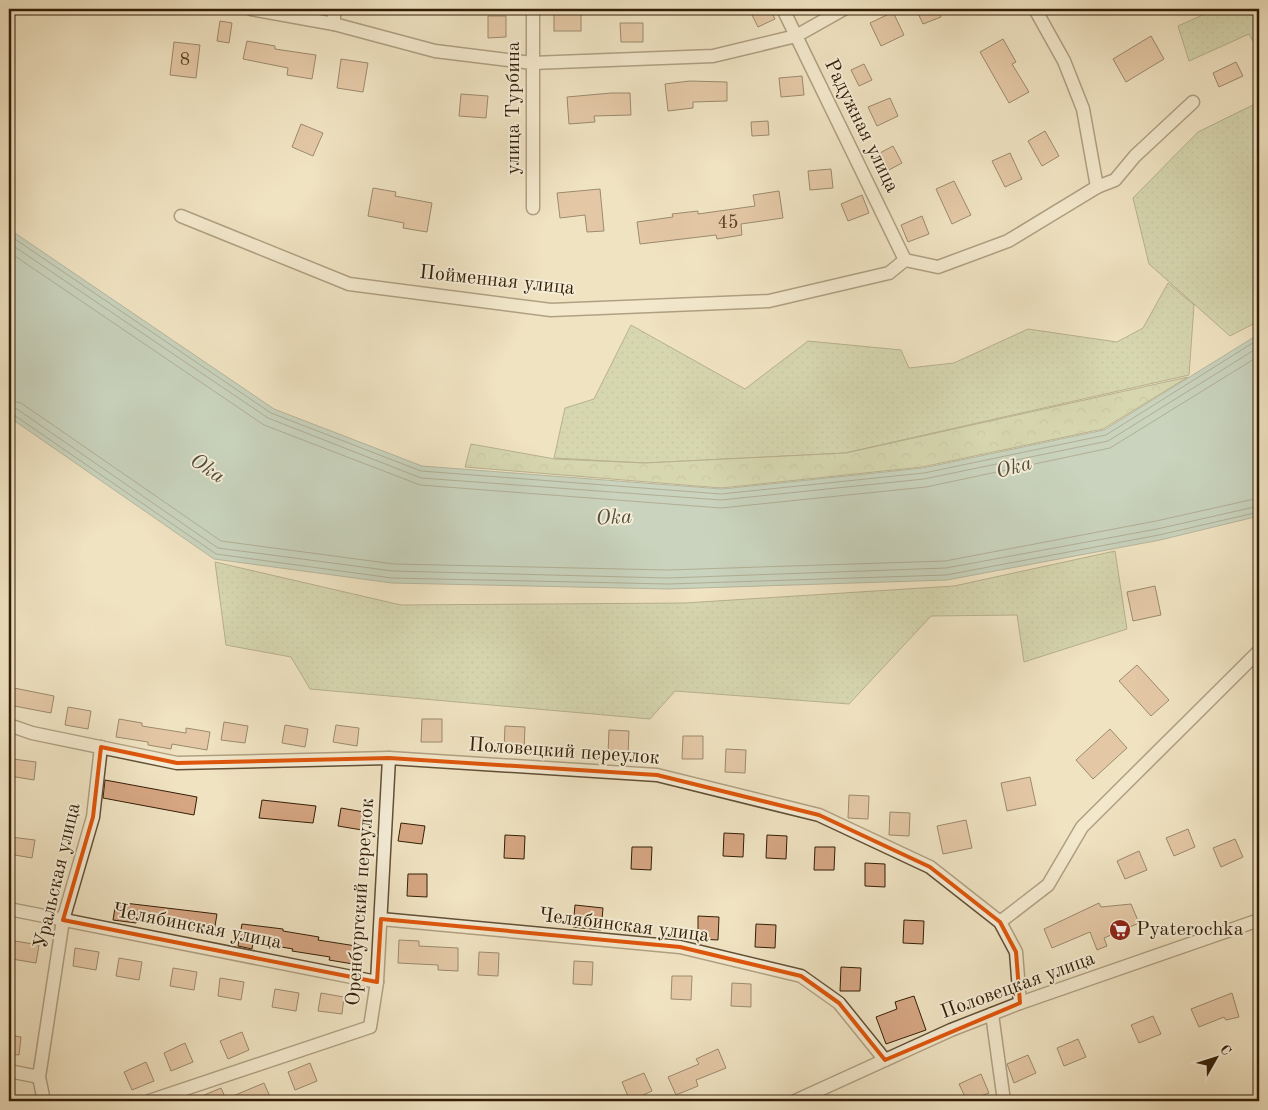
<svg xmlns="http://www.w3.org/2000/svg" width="1268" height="1110" viewBox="0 0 1268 1110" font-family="'Old Standard TT',serif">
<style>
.grass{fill:url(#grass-dots);stroke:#74724e}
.forest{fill:url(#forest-crowns);stroke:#74724e}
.water{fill:#9abeb5;stroke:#717e6f}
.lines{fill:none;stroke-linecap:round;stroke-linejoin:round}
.shore{stroke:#666e5e;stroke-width:1}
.building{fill:#d6a683;stroke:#331e06}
.minor-casing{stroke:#624f35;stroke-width:15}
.minor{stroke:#f5edd7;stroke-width:12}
.marked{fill:none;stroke:#df560c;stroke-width:4;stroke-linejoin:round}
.labels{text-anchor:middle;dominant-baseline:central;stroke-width:4;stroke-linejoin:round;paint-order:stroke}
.number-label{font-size:18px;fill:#5c4025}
.street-label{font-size:20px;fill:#331e06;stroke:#f5edd7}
.poi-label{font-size:20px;fill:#331e06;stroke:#f5edd7;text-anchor:start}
.water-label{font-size:21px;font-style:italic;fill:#524e3b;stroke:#f5edd7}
</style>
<defs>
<pattern id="grass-dots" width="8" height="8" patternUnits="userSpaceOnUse" patternTransform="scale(1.25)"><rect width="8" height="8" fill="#b5c597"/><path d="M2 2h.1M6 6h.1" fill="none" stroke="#9ca981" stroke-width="1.8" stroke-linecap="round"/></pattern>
<pattern id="forest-crowns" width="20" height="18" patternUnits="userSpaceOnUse" patternTransform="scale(1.25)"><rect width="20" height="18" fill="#b5c597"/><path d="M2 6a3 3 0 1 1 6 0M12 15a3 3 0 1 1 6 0" fill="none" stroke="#9ca981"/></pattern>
</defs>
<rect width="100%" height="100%" fill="#f0e3c2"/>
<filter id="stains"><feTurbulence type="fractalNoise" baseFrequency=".004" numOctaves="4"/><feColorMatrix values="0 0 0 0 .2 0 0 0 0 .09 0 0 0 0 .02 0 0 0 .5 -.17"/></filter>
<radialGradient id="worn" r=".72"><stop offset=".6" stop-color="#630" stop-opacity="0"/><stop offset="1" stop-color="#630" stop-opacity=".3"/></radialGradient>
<g class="grass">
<polygon points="1216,9 1259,9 1259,52 1249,34 1189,61 1178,26"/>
<polygon points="1259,102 1259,321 1230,336 1149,264 1133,198 1198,132"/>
<polygon points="1168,283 1194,305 1189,375 845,453 645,463 554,458 565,408 594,399 631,325 745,389 808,341 901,350 909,368 954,363 1028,329 1117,342 1143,328"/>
<polygon points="1115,551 1127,629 1024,662 1017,615 931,616 849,704 675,691 650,719 310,689 291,657 226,645 215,562 401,605 685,603 954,586"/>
</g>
<polygon class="forest" points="1188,377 1103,429 922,467 721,488 465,467 471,444 555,459 645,463 846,453"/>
<polygon class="water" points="9,229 274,409 422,466 722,489 923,468 1104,430 1259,334 1259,516 1160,540 947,580 668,589 392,583 214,559 9,417"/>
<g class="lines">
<g class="shore">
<polyline points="9,235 271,413 421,471 721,494 924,473 1106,435 1259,339"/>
<polyline points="9,243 268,418 421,478 721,500 924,479 1108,441 1259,347"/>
<polyline points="9,252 264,425 420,485 721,508 926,487 1110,448 1259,356"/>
<polyline points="9,400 21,403 221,541 394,564 668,570 945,561 1156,521 1259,498"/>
<polyline points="9,407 17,409 218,548 393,571 668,578 946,568 1157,529 1259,506"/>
<polyline points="9,414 14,415 216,554 392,578 668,584 946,575 1159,535 1259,512"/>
</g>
</g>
<g class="building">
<rect x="554" y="9" width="27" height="22"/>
<polygon points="749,9 770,9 775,19 758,27"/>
<polygon points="916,9 937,9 941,17 923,24"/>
<polygon points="893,12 904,35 881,46 870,23"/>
<polygon points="488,16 506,16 506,37 488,38"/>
<polygon points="220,21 232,23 229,43 217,41"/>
<polygon points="620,23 643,23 643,42 621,42"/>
<polygon points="1151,36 1164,59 1126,82 1113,59"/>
<polygon points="1003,39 1016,62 1012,64 1029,92 1009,103 980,52"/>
<polygon points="247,41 275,46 275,49 316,55 312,79 287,75 288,68 243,59"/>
<polygon points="174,42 200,45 196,78 170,75"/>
<polygon points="341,59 368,63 363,92 337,88"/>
<polygon points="1236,62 1243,76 1219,87 1213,73"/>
<polygon points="864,64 872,80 859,86 851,70"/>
<polygon points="802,76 804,95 781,97 779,78"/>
<polygon points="690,81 727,82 727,101 693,102 693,108 668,111 665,84"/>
<polygon points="611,93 630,93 631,115 594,116 595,122 569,124 567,97"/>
<polygon points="461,94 488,96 486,118 459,116"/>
<polygon points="890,98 898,116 877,126 868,107"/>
<polygon points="768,121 769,135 752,136 751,122"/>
<polygon points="301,124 323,133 313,156 292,147"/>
<polygon points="1045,131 1059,156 1042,166 1028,141"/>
<polygon points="893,146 902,163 889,170 880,153"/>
<polygon points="1010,153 1022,179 1005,187 992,161"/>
<polygon points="831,169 833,188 810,190 808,171"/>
<polygon points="954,181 971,215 952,224 936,189"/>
<polygon points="373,188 396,192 395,196 432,203 427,232 403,228 404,223 368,216"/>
<polygon points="600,189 604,231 587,232 585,215 560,218 557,193"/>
<polygon points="779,191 783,218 741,224 742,235 717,239 716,235 640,244 637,222 673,217 672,214 698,211 698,214 755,206 753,195"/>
<polygon points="862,195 869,213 848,221 841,204"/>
<polygon points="922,216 929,234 908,242 901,225"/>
<polygon points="1155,586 1161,615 1133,621 1127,592"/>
<polygon points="1137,665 1169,700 1151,716 1119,681"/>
<polygon points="9,687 54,696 51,713 9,705"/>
<polygon points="68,707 91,711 88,729 65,725"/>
<polygon points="119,719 142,723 142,726 186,733 186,728 210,732 207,750 172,744 171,749 148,745 148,742 116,737"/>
<polygon points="422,719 442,719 442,742 421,742"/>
<polygon points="224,722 248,726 245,743 221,740"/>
<polygon points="285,725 308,729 305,747 282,743"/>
<polygon points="336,725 359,728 357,746 333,742"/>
<polygon points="505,726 525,727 524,750 504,749"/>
<polygon points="1110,729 1127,748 1093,779 1076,760"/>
<polygon points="609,730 629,731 628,754 608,753"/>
<polygon points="683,736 703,736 703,759 682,759"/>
<polygon points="726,749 746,750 745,773 725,772"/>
<polygon points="13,759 36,762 34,780 10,776"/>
<polygon points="1030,777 1036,805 1007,811 1001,783"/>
<polygon points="105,780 197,797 194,815 103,798"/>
<polygon points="849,795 869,796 868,819 848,818"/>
<polygon points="262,800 316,806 313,823 259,818"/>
<polygon points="341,808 364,812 362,830 338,826"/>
<polygon points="890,812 910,813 909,836 889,835"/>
<polygon points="966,820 972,848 943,854 937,826"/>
<polygon points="401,823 425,826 422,844 398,841"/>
<polygon points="1188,829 1195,847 1174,856 1166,838"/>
<polygon points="724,833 744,834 743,857 723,856"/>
<polygon points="505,835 525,836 524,859 504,858"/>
<polygon points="767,835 787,836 786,859 766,858"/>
<polygon points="11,837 35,840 32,858 9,854"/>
<polygon points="1235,839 1243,857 1221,867 1213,848"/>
<polygon points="632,847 652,847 651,870 631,869"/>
<polygon points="815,847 835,847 834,870 814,870"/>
<polygon points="1139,851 1147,870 1125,879 1117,861"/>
<polygon points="865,863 885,864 885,887 865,886"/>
<polygon points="408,874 427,874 427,897 407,896"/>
<polygon points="116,902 217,914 214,932 137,920 136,923 113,920"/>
<polygon points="1099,903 1101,907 1131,904 1139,923 1104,938 1107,946 1097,950 1090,932 1052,948 1044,929"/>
<polygon points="575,905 603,908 601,930 573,927"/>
<polygon points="698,916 719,917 718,940 698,939"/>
<polygon points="904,920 924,921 923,944 903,943"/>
<polygon points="242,924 283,929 283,931 319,937 318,940 356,946 353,964 329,960 330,957 292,951 293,949 253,942 252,949 238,946"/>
<polygon points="756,924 776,925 775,948 755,947"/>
<polygon points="9,940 39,945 36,963 12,959 13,955 9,954"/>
<polygon points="399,940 419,941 419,946 458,948 458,971 438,970 438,965 398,963"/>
<polygon points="75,948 99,952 96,970 73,966"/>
<polygon points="479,952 499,953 498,976 478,975"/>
<polygon points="119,958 142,962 139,980 116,976"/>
<polygon points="574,961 593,962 592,985 573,984"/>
<polygon points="841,967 861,968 860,991 840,991"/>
<polygon points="173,968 197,972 194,990 170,986"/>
<polygon points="672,976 692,976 691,1000 671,999"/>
<polygon points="220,978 244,982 241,1000 218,996"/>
<polygon points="732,983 751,984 751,1007 731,1006"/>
<polygon points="275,989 299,993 296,1011 272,1007"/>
<polygon points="321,993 344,997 342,1014 318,1011"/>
<polygon points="1232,993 1239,1017 1226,1020 1224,1017 1199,1027 1191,1009"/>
<polygon points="914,996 926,1030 886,1044 876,1017 897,1009 895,1002"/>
<polygon points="1153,1016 1161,1034 1139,1043 1131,1025"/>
<polygon points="242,1032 249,1050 228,1059 220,1041"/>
<polygon points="9,1035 21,1037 19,1055 9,1054"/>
<polygon points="1078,1039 1086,1057 1064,1066 1057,1048"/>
<polygon points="185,1043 193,1062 171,1071 164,1053"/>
<polygon points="718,1049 726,1068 696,1080 698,1086 676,1095 668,1077 699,1064 696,1059"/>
<polygon points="1028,1055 1036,1073 1014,1083 1007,1064"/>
<polygon points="146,1062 154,1081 132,1090 124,1072"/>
<polygon points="310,1063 317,1081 295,1090 288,1072"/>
<polygon points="644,1073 652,1091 630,1101 622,1082"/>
<polygon points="981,1074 989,1093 967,1101 959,1084"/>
<polygon points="264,1083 272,1101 190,1101 221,1088 226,1099"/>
</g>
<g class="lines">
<g class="minor-casing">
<g id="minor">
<polyline points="251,9 334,24 435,51 532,63 713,56 796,36 844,9"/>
<polyline points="783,9 905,260"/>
<polyline points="1035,9 1064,61 1083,109 1097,187"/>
<polyline points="334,24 334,9"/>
<polyline points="533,208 533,9"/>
<polyline points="181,216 349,284 551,310 769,301 889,273 905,260"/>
<polyline points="905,260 938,267 1008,241 1097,187 1115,180 1135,156 1193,102"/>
<polyline points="9,725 32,733 177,763 389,758 657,775 819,815 930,867 1000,922 1016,952 1020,1003"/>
<polyline points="9,909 377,982"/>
<polyline points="381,919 680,947 801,976 839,1003 885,1060"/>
<polyline points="1000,922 1048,885 1082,827 1259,651"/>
<polyline points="992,1014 1004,1101"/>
<polyline points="9,1071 39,1077"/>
<polyline points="44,1101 39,1077 63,920 93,817 101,747"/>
<polyline points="149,1101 370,1027 377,982 389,758"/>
<polyline points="795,1101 951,1030 1020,1003 1259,920"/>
</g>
</g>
<use href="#minor" class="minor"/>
</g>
<path d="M0 0H1268V1110H0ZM101,747L177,763L389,758L657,775L819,815L930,867L1000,922L1016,952L1020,1003L885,1060L839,1003L801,976L680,947L381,919L377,982L63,920L93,817Z" fill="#f0e3c2" fill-opacity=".55" fill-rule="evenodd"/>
<path class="marked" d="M101,747L177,763L389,758L657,775L819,815L930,867L1000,922L1016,952L1020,1003L885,1060L839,1003L801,976L680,947L381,919L377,982L63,920L93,817Z"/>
<defs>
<g id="supermarket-disc" transform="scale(1.125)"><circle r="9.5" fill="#8f2418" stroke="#f5edd7"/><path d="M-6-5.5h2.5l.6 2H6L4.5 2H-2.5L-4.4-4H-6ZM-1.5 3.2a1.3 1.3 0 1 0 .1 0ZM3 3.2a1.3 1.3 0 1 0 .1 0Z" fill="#fff"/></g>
</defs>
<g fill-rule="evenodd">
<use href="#supermarket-disc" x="1120" y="930"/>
</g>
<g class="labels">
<g class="number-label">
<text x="185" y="60">8</text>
<text x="728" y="223">45</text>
</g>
<g class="street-label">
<text transform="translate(514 108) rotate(-90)">улица Турбина</text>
<text transform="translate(861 126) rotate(64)">Радужная улица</text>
<text transform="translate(497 281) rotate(6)">Пойменная улица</text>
<text transform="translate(564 752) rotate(4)">Половецкий переулок</text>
<text transform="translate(58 876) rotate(-77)">Уральская улица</text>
<text transform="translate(361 902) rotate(-86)">Оренбургский переулок</text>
<text transform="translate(624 926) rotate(7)">Челябинская улица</text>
<text transform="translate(197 927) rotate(11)">Челябинская улица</text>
<text transform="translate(1018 986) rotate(-20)">Половецкая улица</text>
</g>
<g class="poi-label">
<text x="1136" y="930">Pyaterochka</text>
</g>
<g class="water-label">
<text transform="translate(1014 468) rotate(-15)">Oka</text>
<text transform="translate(207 469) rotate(34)">Oka</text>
<text transform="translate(614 518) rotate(-3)">Oka</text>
</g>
</g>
<rect width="1268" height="1110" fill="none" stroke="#f0e3c2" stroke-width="30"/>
<rect x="10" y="10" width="1248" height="1090" fill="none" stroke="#331e06" stroke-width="2.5"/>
<rect x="15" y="15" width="1238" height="1080" fill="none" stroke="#331e06"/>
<g transform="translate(1216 1058) rotate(51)" stroke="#f5edd7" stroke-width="4" paint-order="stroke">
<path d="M0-4L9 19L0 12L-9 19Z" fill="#331e06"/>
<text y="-8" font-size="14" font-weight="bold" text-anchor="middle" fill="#331e06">С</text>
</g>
<rect width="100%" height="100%" filter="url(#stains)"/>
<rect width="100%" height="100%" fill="url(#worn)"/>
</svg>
